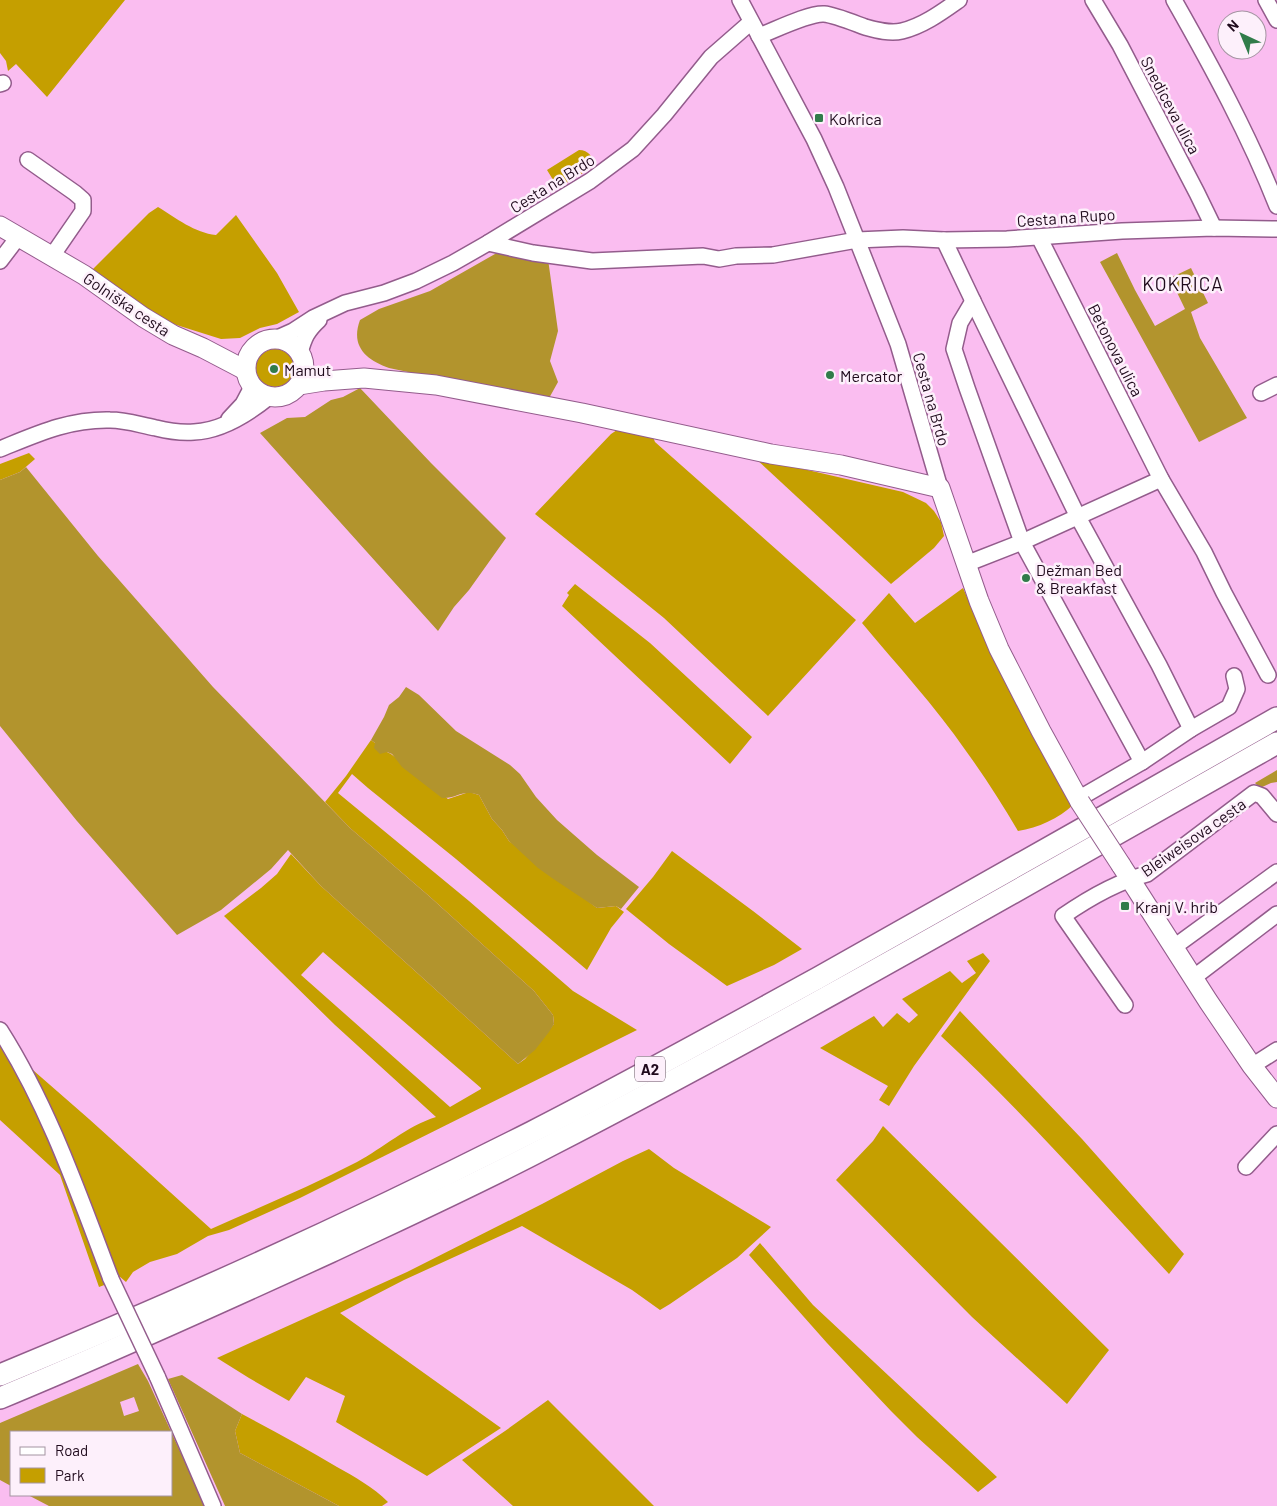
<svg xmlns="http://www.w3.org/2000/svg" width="1277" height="1506" viewBox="0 0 1277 1506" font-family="Barlow,sans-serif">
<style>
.green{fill:#c59f00;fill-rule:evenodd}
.forest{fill:#b2942d;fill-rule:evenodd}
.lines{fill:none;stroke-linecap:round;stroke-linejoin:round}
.minor-casing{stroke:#935c8c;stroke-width:18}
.major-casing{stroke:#935c8c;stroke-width:21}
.highway-casing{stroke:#935c8c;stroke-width:24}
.minor{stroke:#fff;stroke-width:15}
.major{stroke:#fff;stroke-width:19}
.highway{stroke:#fff;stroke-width:21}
.minor-bridge-casing{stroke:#935c8c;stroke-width:18;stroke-linecap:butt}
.major-bridge-casing{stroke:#935c8c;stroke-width:21;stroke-linecap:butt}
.minor-bridge{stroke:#fff;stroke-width:15}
.major-bridge{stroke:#fff;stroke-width:19}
.poi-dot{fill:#317c4a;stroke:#fdf0fb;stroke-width:2}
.labels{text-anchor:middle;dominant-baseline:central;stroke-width:5;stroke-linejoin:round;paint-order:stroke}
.shield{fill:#fdf0fb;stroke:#624f5f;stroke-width:1}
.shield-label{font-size:15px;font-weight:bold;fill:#1f0a1c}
.street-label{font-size:16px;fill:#1f0a1c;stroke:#fdf0fb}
.poi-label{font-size:16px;fill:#1f0a1c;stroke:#fdf0fb;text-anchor:start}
.quarter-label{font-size:19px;letter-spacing:1px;fill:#1f0a1c;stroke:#fdf0fb}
</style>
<rect width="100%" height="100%" fill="#fabdf0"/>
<g class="green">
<polygon points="0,0 125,0 47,97 16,64 8,71 6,61 0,53"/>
<path d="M579,150C589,150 592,157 596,165L558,188L547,170Z"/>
<path d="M158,207C176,218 195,233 216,235L236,215L277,273L299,312L277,324L260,328L240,338L221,339L167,322L91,271L149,213Z"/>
<circle cx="275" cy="368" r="19"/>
<polygon points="620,428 653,437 655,442 856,620 768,716 664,618 535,514 611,434"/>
<polygon points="29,453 35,459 20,472 0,480 0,464"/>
<polygon points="755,458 903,492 926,503 934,511 941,522 944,536 934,548 891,584"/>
<polygon points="575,584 650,643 752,737 730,764 562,606 569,595 567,593"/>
<path d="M963,588L985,638L1073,805C1059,818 1038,828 1018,831C1002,804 985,777 966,751C935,706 897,665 862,623L889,593L915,623Z"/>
<path d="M371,740L387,752L391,754L448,799L469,792L479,795L492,819L502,830L509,841L597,908L616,906L624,912L611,928L587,970L456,859L368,788L352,774L338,793L469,901L573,991L637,1030L300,1198L229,1230L208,1236L177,1254L150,1262L133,1272L126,1282L119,1276L99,1227L26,1064L89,1119L211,1229C260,1207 309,1187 357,1162C383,1148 407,1126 436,1117L335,1025L224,916L261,888L277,874L291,854L321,886L518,1064L525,1059L554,1024L553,1015L534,991L429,896L350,828L325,802L346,776ZM323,952L481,1088V1089L450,1107L301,975Z"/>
<polygon points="672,851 753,911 802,949 774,965 727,986 669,944 626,909 653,877"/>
<polygon points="983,953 990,961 914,1066 889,1106 879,1100 888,1086 820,1048 874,1016 883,1027 897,1013 909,1023 918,1015 902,999 950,971 962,983 976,973 967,961"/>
<path d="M960,1011L1082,1139L1184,1254L1169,1274C1095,1194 1022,1111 941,1036Z"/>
<polygon points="0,1044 44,1119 107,1284 99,1287 60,1175 0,1120"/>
<polygon points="883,1126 1109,1350 1067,1404 972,1317 836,1180 873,1141"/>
<polygon points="649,1149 674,1168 771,1227 737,1258 670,1304 660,1310 632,1290 522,1226 404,1280 340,1313 501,1428 427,1476 336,1422 345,1396 306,1377 289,1401 249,1378 217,1358 407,1272 542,1204 623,1161"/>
<polygon points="760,1243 813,1305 997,1477 978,1492 917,1437 891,1411 827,1343 749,1255"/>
<polygon points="548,1400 654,1506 513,1506 462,1460 505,1431"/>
<path d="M242,1414C274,1431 306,1448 337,1467C355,1477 373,1487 388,1502L382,1506H339L240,1453L235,1431Z"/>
</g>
<g class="forest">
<path d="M502,250L548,259L558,331L550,361L558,382L548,400L536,399L389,368C367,360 350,347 360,320L379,309L430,291Z"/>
<polygon points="1117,253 1135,290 1155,326 1185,309 1170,278 1191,268 1208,303 1191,312 1200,338 1247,418 1199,442 1100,262"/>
<polygon points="360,388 431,463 506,538 469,590 454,607 438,631 260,433 287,418 305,417 331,400 343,397"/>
<polygon points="26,467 98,556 213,687 350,828 429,896 534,991 553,1015 554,1024 549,1032 535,1050 518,1064 321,886 288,850 271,869 221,910 177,935 77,821 0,726 0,480 20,472"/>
<path d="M406,687L419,695L456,731L510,765L520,774L536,797L557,820L597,855L639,887L621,909L616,906L597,908L552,878L538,868L509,841L502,830L492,819L479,795C461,789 457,799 442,798L402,767L392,754L387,752L380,754L374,748L375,743L371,740L384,717L389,705L399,697Z"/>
<polygon points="1277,770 1277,782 1271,783 1260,788 1255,783"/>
<path d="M138,1364L148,1381L205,1506H49L28,1495H171V1432H11V1486L0,1480V1423ZM134,1397L139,1411L124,1416L120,1402Z"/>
<polygon points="182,1375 242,1414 235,1431 240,1453 339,1506 225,1506 168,1379"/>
</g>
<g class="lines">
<g class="minor-casing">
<g id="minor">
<polyline points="740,0 814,139 836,187 857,240 898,344 940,488"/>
<polyline points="1093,0 1120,45 1197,193 1214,228"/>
<path d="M1174,0C1212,67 1249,135 1277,206"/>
<polyline points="1266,0 1277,20"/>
<path d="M759,36C775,30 809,13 824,14C835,15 854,23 865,27C876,30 890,34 902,31C923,26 942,12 959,0"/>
<polyline points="0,84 3,83"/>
<polyline points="28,160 75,193 83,200 83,211 52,256"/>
<polyline points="1039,237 1161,479 1204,552 1224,593 1268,675"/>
<polyline points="944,240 973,301 1078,517 1159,665 1191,729"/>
<polyline points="488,243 533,253 592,261 703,256 719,259 736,256 773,255 857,240 903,238 944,240 1007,239 1122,231 1214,228 1277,229"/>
<polyline points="0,261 19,236"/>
<polyline points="973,301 960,323 954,349 967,388 1022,542 1142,762"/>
<polyline points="275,339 293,331 313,318 345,303 384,293 416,281 453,263 488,243 590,181 633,149 664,115 711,57 751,22"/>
<path d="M300,353C304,338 307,331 319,320"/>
<polyline points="1261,393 1277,385"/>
<polyline points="229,419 243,404 252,387"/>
<path d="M0,449C37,434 69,419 110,420C126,420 140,425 156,428C168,431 181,433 194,432C221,431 248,414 269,397"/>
<polyline points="966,564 1022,542 1161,479"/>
<polyline points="1078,799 1142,762 1191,729 1229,707 1237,689 1234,676"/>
<polyline points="1174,947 1277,872"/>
<polyline points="1193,978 1277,914"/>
<path d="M1125,1005L1063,916C1089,898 1116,882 1147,874L1254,793L1262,796L1277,814"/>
<path d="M0,1030C49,1107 79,1195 111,1279"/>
<polyline points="1252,1066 1277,1050"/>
<polyline points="1246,1167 1277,1134"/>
<polyline points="157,1376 213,1506"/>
</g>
</g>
<g class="major-casing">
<g id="major">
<polyline points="0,226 84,275 143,317 173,335 203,348 245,370"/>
<circle cx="275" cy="368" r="29"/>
<polyline points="299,385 324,381 364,378 436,385 582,413 771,454 841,465 940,488 979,601 999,649 1041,731 1080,802"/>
<polyline points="1121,865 1208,1001 1252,1066 1277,1098"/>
</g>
</g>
<g class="highway-casing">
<g id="highway">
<path d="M0,1375C180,1301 358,1220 532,1132C628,1083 723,1030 818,978C972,892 1124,805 1277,718"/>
<path d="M0,1398C111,1352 221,1302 330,1252C404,1217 479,1183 551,1145C797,1018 1036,879 1277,743"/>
</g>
</g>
<use href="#minor" class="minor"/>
<use href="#major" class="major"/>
<use href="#highway" class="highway"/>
<g class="minor-bridge-casing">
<polyline id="minor-bridge" points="111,1279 157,1376"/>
</g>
<g class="major-bridge-casing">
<polyline id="major-bridge" points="1080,802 1121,865"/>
</g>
<use href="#minor-bridge" class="minor-bridge"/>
<use href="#major-bridge" class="major-bridge"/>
</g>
<g class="poi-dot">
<rect x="814" y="113" width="10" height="10" rx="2.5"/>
<circle cx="274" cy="369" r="5"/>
<circle cx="830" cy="375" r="5"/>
<circle cx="1026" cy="578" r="5"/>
<rect x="1120" y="901" width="10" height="10" rx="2.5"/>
</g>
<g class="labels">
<rect class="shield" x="635" y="1056.5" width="30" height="25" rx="4"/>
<g class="shield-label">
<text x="650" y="1069">A2</text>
</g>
<g class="street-label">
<text transform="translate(1171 105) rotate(62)">Snediceva ulica</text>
<text transform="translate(552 183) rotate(-32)">Cesta na Brdo</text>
<text transform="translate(1066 217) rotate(-4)">Cesta na Rupo</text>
<text transform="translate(127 304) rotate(34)">Golniška cesta</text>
<text transform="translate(1116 350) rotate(63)">Betonova ulica</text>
<text transform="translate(932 399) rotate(74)">Cesta na Brdo</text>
<text transform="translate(1193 837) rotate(-35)">Bleiweisova cesta</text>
</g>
<g class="poi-label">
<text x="829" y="118">Kokrica</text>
<text x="284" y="369">Mamut</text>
<text x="840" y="375">Mercator</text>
<text x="1036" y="569">Dežman Bed<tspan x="1036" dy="18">&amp; Breakfast</tspan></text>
<text x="1135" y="906">Kranj V. hrib</text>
</g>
<g class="quarter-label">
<text x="1183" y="283">KOKRICA</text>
</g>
</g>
<rect x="10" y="1431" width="162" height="65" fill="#fdf0fb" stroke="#a494a2"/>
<rect x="20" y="1447" width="25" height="8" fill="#ffffff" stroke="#a494a2"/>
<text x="55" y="1456" font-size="15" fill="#1f0a1c">Road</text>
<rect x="20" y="1468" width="25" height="15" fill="#c59f00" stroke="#a494a2"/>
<text x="55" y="1481" font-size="15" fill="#1f0a1c">Park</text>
<g transform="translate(1242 35) rotate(316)"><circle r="24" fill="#fdf0fb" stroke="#a494a2"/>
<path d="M0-4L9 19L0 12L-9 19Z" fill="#317c4a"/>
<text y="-8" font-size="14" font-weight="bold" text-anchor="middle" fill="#1f0a1c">N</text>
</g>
</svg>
